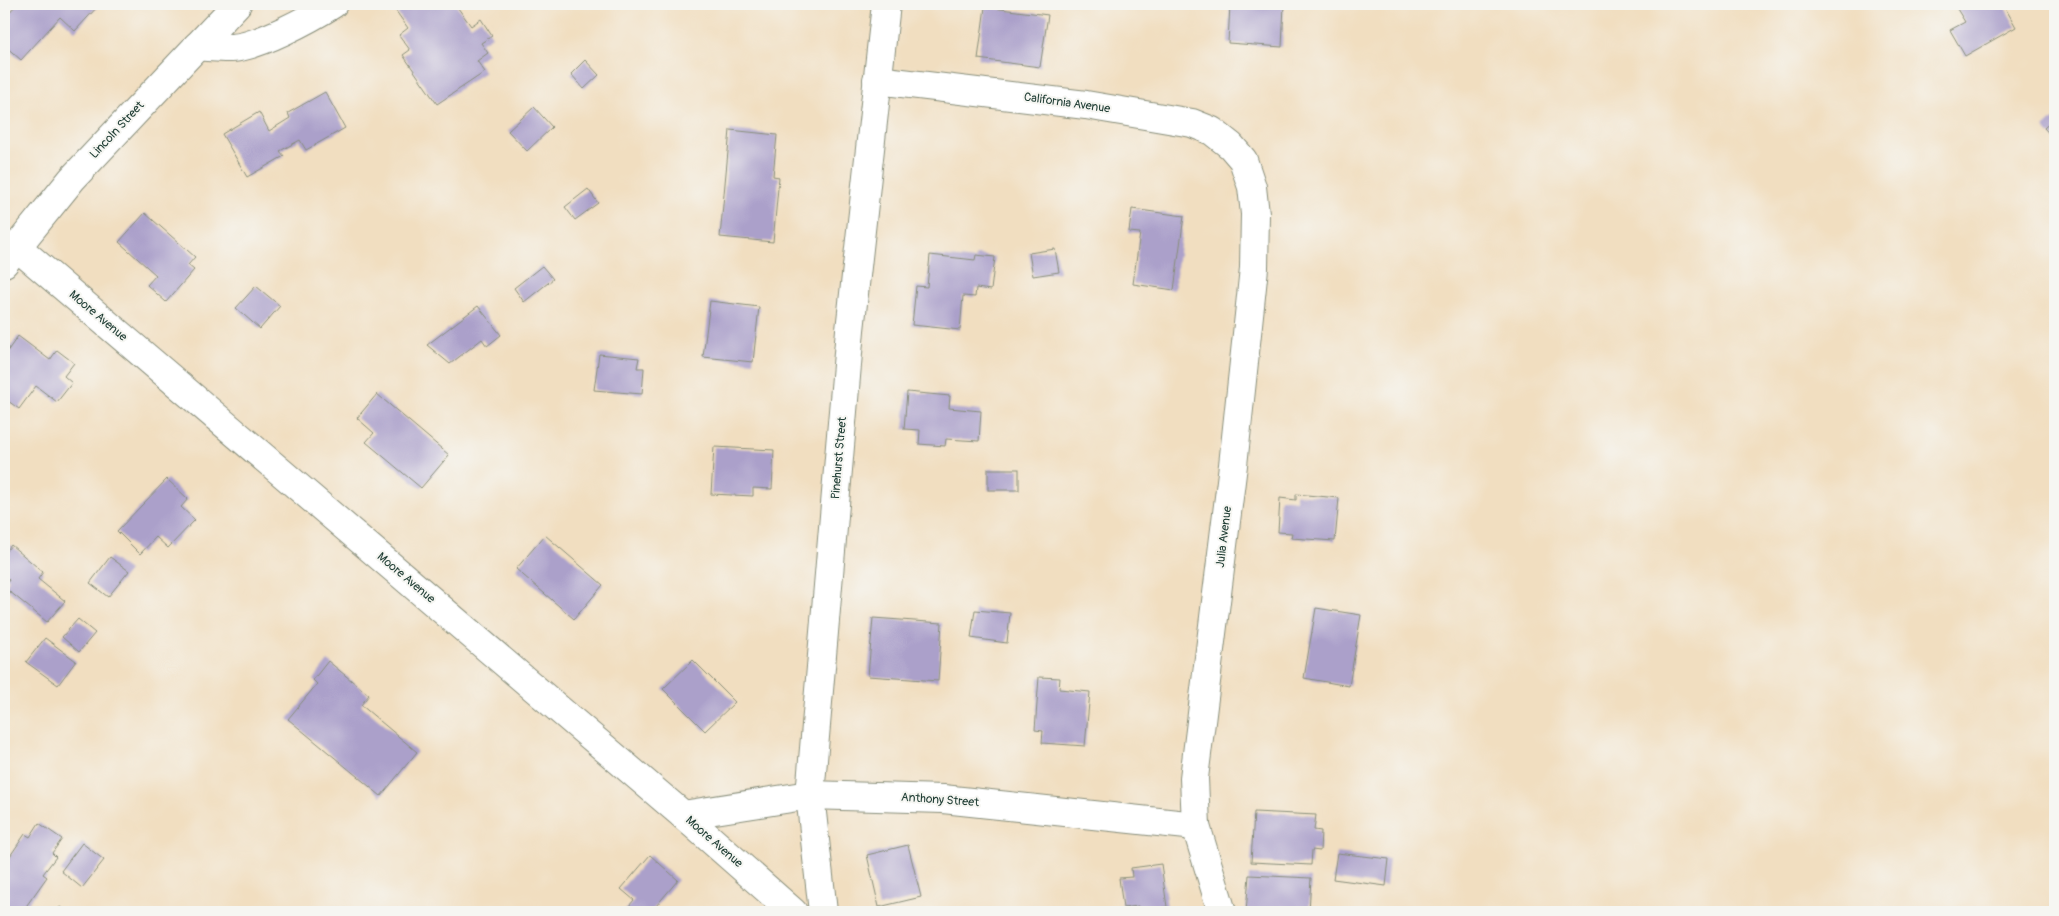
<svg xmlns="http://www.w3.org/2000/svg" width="2059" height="916" viewBox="0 0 2059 916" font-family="Pangolin,sans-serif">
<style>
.building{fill:#aba0ca}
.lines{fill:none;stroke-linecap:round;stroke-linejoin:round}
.street-casing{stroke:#888e7a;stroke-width:30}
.secondary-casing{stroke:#888e7a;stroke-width:30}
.street{stroke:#fff;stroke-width:28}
.secondary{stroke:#fff;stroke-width:28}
.labels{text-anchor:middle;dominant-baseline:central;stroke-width:4;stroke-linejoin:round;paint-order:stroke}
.street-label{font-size:12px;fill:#1f3d34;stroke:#f6f6f2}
</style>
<rect width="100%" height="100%" fill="#f6f6f2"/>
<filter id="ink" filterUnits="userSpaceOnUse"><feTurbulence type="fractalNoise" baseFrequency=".02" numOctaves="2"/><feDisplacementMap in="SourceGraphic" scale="10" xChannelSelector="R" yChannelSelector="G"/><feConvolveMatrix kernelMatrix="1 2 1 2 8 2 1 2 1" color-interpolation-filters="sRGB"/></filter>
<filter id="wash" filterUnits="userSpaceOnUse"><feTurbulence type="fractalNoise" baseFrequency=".0096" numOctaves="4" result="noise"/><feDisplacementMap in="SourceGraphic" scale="20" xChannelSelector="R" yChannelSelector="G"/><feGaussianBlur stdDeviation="1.12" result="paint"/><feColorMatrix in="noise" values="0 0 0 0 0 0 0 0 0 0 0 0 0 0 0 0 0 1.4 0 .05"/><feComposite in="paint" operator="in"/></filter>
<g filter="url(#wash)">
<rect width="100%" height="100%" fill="#f1dec0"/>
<g id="blocks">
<g class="building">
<polygon points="17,4 100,4 75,31 60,17 21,60 4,45 4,18"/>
<polygon points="398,4 455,4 471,26 481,19 492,36 481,43 488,53 477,61 485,72 437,104 403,55 410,50 399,35 408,28 393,7"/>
<polygon points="1230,4 1284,5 1282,47 1228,43"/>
<polygon points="1954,4 2003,4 2016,27 1965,56 1950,30 1965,22"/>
<polygon points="985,7 1048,15 1040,67 978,59"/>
<polygon points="585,60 599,75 584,89 571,74"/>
<polygon points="325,92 345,128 306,150 300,140 280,151 284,156 247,177 222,134 259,112 269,131 290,118 288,113"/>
<polygon points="534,107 552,127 527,151 508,131"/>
<polygon points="2055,118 2055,140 2044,128"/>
<polygon points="730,130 777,135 773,176 779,177 773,242 720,237"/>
<polygon points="588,189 598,203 575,220 565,207"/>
<polygon points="1132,209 1184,216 1174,290 1133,284 1140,233 1129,232"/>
<polygon points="145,213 195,257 188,265 194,270 166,302 147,285 156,275 119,242"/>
<polygon points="1055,249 1059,272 1033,276 1029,253"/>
<polygon points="930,255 975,260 976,255 995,257 991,290 976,288 975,297 963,296 960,330 912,325 916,286 927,287"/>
<polygon points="542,266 553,279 524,302 514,288"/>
<polygon points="256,286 280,306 260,329 236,308"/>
<polygon points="710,301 759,307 753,362 703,357"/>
<polygon points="478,306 501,335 487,346 482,339 450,364 427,345"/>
<polygon points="18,336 50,360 57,350 74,363 64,376 72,383 57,402 36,386 19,409 4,398 4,356"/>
<polygon points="599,354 639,358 637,368 644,368 642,394 594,390"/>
<polygon points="907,392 950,396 949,408 981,411 979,441 946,439 945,446 919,444 920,430 904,429"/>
<polygon points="377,394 449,455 421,488 366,442 374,433 357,418"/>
<polygon points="714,447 774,450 772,489 753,488 753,496 711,494"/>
<rect x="988" y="469" width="31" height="21"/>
<polygon points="167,479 188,499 181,507 195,520 168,548 156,537 140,554 117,531"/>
<polygon points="1296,494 1339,498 1335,541 1291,538 1292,533 1278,532 1280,498 1296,500"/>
<polygon points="545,535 603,585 574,619 516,569"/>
<polygon points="11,545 43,572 38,579 65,601 47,622 4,587 9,580 4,576 4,554"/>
<polygon points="110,557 129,571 108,597 90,583"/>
<polygon points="1316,608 1361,615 1349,686 1304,678"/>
<polygon points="975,610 1010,613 1007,643 971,638"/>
<polygon points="873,618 942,623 938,681 868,676"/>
<polygon points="78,619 95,633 79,652 62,637"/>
<polygon points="45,638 76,661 58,685 26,662"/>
<polygon points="693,660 735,702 705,731 663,689"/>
<polygon points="328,661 369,695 361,705 417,752 381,796 288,719 317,684 313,680"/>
<polygon points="1039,677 1060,678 1059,689 1090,692 1085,746 1042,743 1043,731 1035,730"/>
<polygon points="1254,812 1316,815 1314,830 1321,831 1320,851 1312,850 1311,865 1251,862"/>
<polygon points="39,823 62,839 52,853 56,857 43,874 47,877 22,912 4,912 4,865 25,834 30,837"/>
<polygon points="82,843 104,860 82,888 61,871"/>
<polygon points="908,845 921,897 879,907 867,855"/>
<polygon points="1337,853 1389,859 1386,886 1333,879"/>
<polygon points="650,855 678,880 651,912 624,912 634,900 621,889"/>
<polygon points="1161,864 1167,907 1139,911 1138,906 1123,908 1119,878 1132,877 1131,868"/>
<polygon points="1249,875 1311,878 1309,912 1246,912"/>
<polygon points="60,907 67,912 55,912"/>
</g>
</g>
</g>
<g filter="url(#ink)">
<use href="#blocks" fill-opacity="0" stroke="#888e7a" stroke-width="1"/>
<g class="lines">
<g class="street-casing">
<g id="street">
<path d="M197,46C208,47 220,48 231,48C258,47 311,18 333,4"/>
<polyline points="877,80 1086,105 1192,123 1212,131 1231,146 1243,160 1252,187 1255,214 1254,268 1233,465 1194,778 1196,826 1222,912"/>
<polyline points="17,247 683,815 793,912"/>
<polyline points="683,815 810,795 943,799 1196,826"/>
<polyline points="823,912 810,795 850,330 886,4"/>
</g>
</g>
<g class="secondary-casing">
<polyline id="secondary" points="4,263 72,179 237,4"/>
</g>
<use href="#street" class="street"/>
<use href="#secondary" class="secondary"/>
</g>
</g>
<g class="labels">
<g class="street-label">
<text transform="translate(1067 103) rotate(8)">California Avenue</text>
<text transform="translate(117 130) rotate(-47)">Lincoln Street</text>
<text transform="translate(98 316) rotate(40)">Moore Avenue</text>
<text transform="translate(839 458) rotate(-85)">Pinehurst Street</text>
<text transform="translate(1224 537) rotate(-83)">Julia Avenue</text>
<text transform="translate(406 578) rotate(40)">Moore Avenue</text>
<text transform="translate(940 800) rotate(4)">Anthony Street</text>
<text transform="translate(714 842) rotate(41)">Moore Avenue</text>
</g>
</g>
<rect width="2059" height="916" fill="none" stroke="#f6f6f2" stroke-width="20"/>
</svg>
